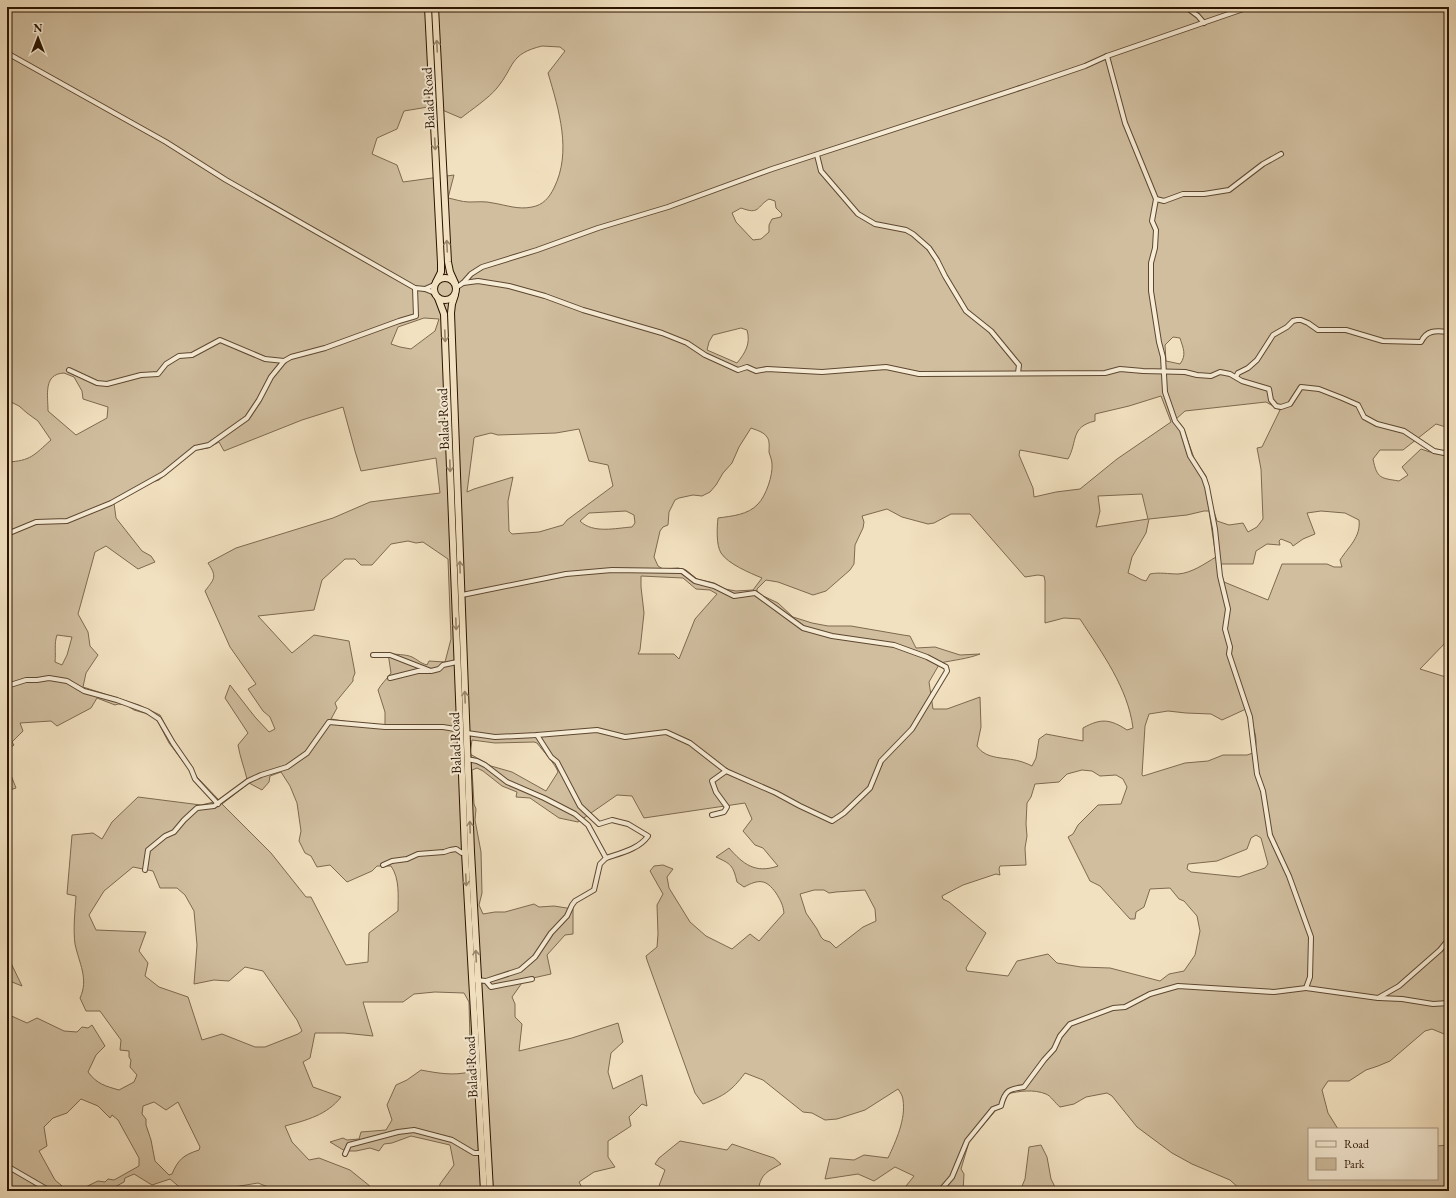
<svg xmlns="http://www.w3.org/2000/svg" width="1456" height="1198" viewBox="0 0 1456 1198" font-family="'EB Garamond',serif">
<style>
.green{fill:#d0be9f;stroke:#7e6950;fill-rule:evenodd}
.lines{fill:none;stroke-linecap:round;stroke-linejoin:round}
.minor-casing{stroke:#5d4730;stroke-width:6}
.trunk-casing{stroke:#2b1400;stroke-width:8}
.minor{stroke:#f7ecd6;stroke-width:4}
.trunk{stroke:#f2e1c0;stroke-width:6}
.oneway{stroke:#98856a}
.labels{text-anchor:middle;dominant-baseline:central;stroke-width:4;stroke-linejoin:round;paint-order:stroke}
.street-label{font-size:14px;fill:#2b1400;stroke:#f7ecd6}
</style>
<rect width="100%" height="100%" fill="#f2e1c0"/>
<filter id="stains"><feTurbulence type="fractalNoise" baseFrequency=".005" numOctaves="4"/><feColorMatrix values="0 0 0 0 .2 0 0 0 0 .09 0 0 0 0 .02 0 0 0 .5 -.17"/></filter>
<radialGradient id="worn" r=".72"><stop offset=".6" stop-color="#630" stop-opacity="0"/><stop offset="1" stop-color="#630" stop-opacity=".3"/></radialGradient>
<g class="green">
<path d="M7,7H1449V428L1436,424L1403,450H1380L1373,459C1377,479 1381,478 1399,481L1408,475L1402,467L1421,449L1430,452L1447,450L1449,444V639L1420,669L1449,678V1036L1432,1029L1425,1031L1390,1061L1378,1066L1366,1070L1349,1081H1328L1322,1090L1328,1113L1338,1129H1309V1179H1437V1146L1448,1145L1449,1144V1191H1242L1230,1180L1192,1164L1172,1153L1137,1127L1112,1096L1107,1093L1086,1097L1074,1104L1060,1107C1055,1103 1051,1096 1046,1094C1034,1089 1019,1091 1007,1094L1002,1108L996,1110L969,1142L961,1169L964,1174L963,1191H902L914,1176L895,1167L874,1181L858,1174L825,1179L830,1158L854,1160L864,1155L888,1158C896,1141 906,1119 903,1100C903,1096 900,1092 898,1089L865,1110L837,1119L825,1120L812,1113L803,1112L763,1080L745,1073C731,1092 723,1096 703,1104L695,1093L647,960L646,956L657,947L658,934L657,905L663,894L650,871L654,866L663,865L673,869L667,877L669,888L690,922L706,936L732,949L750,934L759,941L784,913C783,905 781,901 776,893C766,879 759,879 744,887L737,882C733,865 731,864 716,857L729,848C743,864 755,874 778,866L763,848L755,845L743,831L752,819L745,803L644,818L632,796L617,795L578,822L559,818L530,798L516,797L517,792L502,786L483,771L477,768L472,770L474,804L476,809L475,820L481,852L482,893L479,905L483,914L495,912H505L534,904L539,907L554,906L573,909V934L565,935L547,955L551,974L524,980L512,997L515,1004V1017L522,1024L519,1051L572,1038L618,1023L623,1042L611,1053L608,1072L613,1089L642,1075L647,1106L642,1104L629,1117L631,1126L608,1141V1157L615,1167L594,1172L579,1182L584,1191H439L440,1184L454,1165L450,1145L411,1136L392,1143L384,1144L379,1151L370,1148L356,1151H345L330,1142L343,1138L347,1140L359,1139L361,1132L386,1130L392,1120L387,1105L396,1085L407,1080L421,1070C437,1073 453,1076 469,1072L470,1041L469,1002L464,993L435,992L414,994L403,1002H363L373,1036L344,1033H315L310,1058L303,1062L313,1087L341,1097C327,1115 307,1120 285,1126L292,1142L309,1160L319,1158L350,1170L376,1191H278L258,1183L228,1188V1191H184L170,1179L152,1185L134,1174L125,1178L124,1182L113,1188L111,1191H77L98,1181L105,1182L108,1179L114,1180L139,1166V1158L118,1120L112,1115L110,1118L98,1106L81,1099L67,1113L53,1118L44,1127L47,1146L39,1151L55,1180L68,1191H7V1014L27,1023L37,1018L64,1031L77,1032L82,1027L88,1028L92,1025L105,1046L96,1055L88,1072C97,1084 105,1086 119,1090L134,1082L137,1075L130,1067L131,1060L129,1057V1051L120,1050L121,1040L100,1011H86L80,998C89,979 79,963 75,944C73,929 75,911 76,896L67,894L72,835L93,833L102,839L112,822L138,797L201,805L214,802L195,782L188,768L169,743L158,722L151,715L134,710L126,705L118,704L115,705L97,698L91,708L57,726L51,721L20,723L23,731L12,742L14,745L7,750V462C31,461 34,455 51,440L38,421L27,413L19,406L7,400ZM542,46L560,47L565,51L548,73C559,110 572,152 554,188C549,198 543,205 532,207C518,210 506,205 493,203C485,201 477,202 469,202C462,202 454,199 448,198L454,175L403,182L397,165L372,154L377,138L397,129L404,111L428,107L440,109L461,118C471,110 489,98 497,88C515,66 509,54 542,46ZM769,199L775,201L776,208L782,214L781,217L772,219L769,225V232L761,239L753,240L736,222L732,213L741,208C760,215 756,207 769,199ZM424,318L439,319L435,331L411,349L400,347L391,344L398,327ZM741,328L747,330C751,344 745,353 737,363L707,350L709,342L713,335ZM1173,337L1180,338C1183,348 1187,355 1180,364L1166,361L1165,345ZM64,373L74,377L82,391L83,399L108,407L107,418L76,435L48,411C48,395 43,374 64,373ZM1161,396L1171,422L1117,459L1080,489L1056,492L1034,497L1033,488L1019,455L1020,450L1068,459C1078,441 1070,427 1095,421V414L1129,406ZM1266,402L1280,410L1262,447L1257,448L1261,469L1263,519L1257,527L1248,532L1243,523L1229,525L1217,521L1210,499L1206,476L1194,458L1183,427L1176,419L1185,411ZM343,407L355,451L361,471L436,458L440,493L370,502L333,518L236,548L208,563C217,577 215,578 205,591L230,647L256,684L248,689L263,711L270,717L275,729L269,732L255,717L230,685L225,698L248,733L238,745C240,757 244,767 247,779L219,800L197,777L173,739L160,715L139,705L83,687L86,673L98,655L90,646L88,632L78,614L95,552L106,546L138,569L155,562L151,556L142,551L116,518L114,503L153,482L159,480L195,450L208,448L219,442L224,451L302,420ZM751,428C756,430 764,432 767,437C770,441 769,447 769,452C770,456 772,460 772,464C773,475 766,496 758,504C748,515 732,516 718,518C717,527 716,545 721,553C728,564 750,573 762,578L753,590L736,591L725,589L714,583L697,579L686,570L678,568L663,569L658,566L654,557L660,531L663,527L668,525L669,512L675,500L679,498L693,495L702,496L710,492L716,485L723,473L732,463L739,447ZM579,429L589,461L608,465L613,486L567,520L563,525L539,532L512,534L509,531L508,501L513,477L474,489L467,492L474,438L475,437L491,433L498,435L556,433ZM1142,494L1148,519L1096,527L1100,511L1098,496ZM887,509L902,517L928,524L934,523L951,514H970L1025,577L1038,575L1044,576L1045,581V623L1064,618L1080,619C1102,653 1128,688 1133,728L1127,730C1110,719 1101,718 1083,728V741L1046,734L1039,739L1036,758L1032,766C1028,764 1023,762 1019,761C1005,757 986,760 977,746L981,727L980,697L947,709H933L929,682L940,663C954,660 967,659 980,654L960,655L935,647L916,648L910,636L903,635L851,626H828L812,623L793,617L778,603L757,593V589L766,580L778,582L813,595L826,591L850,570L854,564L855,545L863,528L864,522L862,516ZM626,511L634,515L635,523L632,527C616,528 593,534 580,521L589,513ZM1204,511H1209L1216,557C1204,564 1192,573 1178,574C1169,574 1159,572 1150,574L1146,581C1139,580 1135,575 1128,573L1132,557L1146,533L1149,519L1187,515ZM1321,511L1345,513L1359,520C1361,537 1349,546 1340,560L1342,567H1334L1327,564H1282L1268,600L1224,582L1221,574V564H1253L1256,551L1267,544L1280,545L1279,541L1281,539L1291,543L1293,546L1303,539L1315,534L1307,513ZM408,541L416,543L423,542L448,559L451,639L445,662L429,661L427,665C420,663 418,660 412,657C406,654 395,655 388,653L391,673C387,679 381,684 378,690L385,712V725L355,723L331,719L337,708L335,703L353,681V678L355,673L349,641L314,635L292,653L258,616L314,610L322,580L345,559H355L361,565H372L391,544ZM641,576L683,578L696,589L710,590L717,594L695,619L679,659L674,654H638L640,650L644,613L641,587ZM57,635L72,637L67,655L62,665L55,662C56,653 54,643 57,635ZM1246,709C1251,721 1261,741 1253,753L1247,755H1223L1208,761L1185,763L1143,776L1142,775L1145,726L1149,714L1168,711L1186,713L1211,714L1222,720ZM472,740L495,743L534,742L537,743C543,751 556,765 558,772L546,791L512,772L491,766L470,754ZM1082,770L1092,771L1100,776L1116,775L1123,779L1127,787L1121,804L1098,805L1078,825L1073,834L1068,837L1090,881L1100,886L1130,919H1135L1136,912L1144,907L1150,889L1170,888L1179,899L1184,901L1197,916L1200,931L1195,955L1184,971L1169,974L1160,981L1110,968L1081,967L1057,963L1048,954L1017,961L1008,976L967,971L966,968L986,933L949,902L943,899L942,896L963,885L996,874L1000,875L999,869L1000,866L1026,865L1025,848L1027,836L1026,824L1027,803L1031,797L1035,784L1059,782L1067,774ZM281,772L290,786L297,803L301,831L299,841L305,853L311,856L317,867L330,865L347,882L372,871L377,866H391C400,879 398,896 398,911L369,933L368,962L346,965L311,897H306L271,853L222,804L249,783L262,790L269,782L270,776ZM1256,835L1261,838L1268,864L1265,868L1239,877L1191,872L1187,869L1188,864L1217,861L1247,849L1251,838ZM133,867L153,871L160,888H177L185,895L194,911L197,945L194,984L214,980L229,981L245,967L263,971L297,1020L302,1031L298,1034L265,1047H255L222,1034L202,1040L188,997L159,987L145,976L148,963L139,951L146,932L96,930L89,915L104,891ZM814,890H824L829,893L836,892L865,890L875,909L876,921L863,927L836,948L830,942L824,940L821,937L817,929L806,913L800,894ZM154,1102L166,1110L178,1102L200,1147L199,1150C183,1155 178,1160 172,1174L169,1175L155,1161L151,1140L146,1125V1119L142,1114L143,1106Z"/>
<polygon points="7,765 16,788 7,791"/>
<polygon points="7,959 9,959 22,986 7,980"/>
<path d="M680,1141L727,1150L732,1144L774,1158L781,1164C767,1172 761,1173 758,1191H657L665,1170L655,1164L659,1158Z"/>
<polygon points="1041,1145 1047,1157 1051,1179 1057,1191 1020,1191 1025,1179 1029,1147"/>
</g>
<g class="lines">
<g class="minor-casing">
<g id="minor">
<polyline points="1186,7 1198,16 1204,23"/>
<polyline points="7,53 166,142 226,180 415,288 425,289"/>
<polyline points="817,155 821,171 858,214 875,224 906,230 913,234 929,248 937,260 945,276 966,311 991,331 1019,365 1018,373"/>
<polyline points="1156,199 1164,201 1183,194 1204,194 1229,190 1263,164 1281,154"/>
<polyline points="463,283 478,281 509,286 545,296 583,310 662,333 687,343 705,355 738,370 747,367 756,371 767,369 822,372 886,367 919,374 1105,373 1120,369 1143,371 1185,372 1197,375 1211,376 1220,372 1230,374 1242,381 1269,389 1271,400 1276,406 1281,407 1290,404 1301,387 1319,389 1342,398 1358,405 1364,417 1377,424 1404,431 1434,451 1449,454"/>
<polyline points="434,285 425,289 435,293"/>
<polyline points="457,287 463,283 471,274 482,267 537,250 598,228 668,207 772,169 1029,85 1085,66 1107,56 1249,7"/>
<polyline points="69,370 97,383 107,384 141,375 158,374 166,364 179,356 192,355 220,340 265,359 284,361"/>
<path d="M1236,377L1238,373L1248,368L1257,360L1273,335L1287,327L1293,321L1297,320H1301L1308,323L1318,330H1346L1383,341L1421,342C1427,329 1437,331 1449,332"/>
<polyline points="7,534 36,522 67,521 111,503 163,474 195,448 209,445 247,418 259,400 271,377 284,361 291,357 325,348 399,321 416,316 415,288"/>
<polyline points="462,595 566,574 612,570 682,571 695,581 714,586 734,596 755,593 803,628 832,636 894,645 927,657 946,667 947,671 912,729 881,761 870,788 844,813 832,821 800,806 776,793 726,771 690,743 666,732 625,737 597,730 537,735 495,737 467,733"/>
<polyline points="373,655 390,655 431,671 439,669 443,665 457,662"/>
<polyline points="390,678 418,671 429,671"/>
<polyline points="7,686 26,680 37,680 49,678 67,681 84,691 117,700 147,711 159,719 173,743 191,769 195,779 218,804"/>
<path d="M537,735L551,757L557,762L580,806L599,824L612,820L628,824L648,836C639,849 621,853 606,858"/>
<polyline points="467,759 477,761 485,765 507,782 544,798 575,814 588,825 606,858 600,864 594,890 575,901 572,905 567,916 551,933 535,957 520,970 486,981"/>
<polyline points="712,815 724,812 727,807 716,792 712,781 726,771"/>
<polyline points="383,865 392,861 407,859 418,854 444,852 450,850 456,849 462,853 465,852"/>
<polyline points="145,870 148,850 165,836 174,832 184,820 197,808 214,806 248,781 261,775 287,767 307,753 329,722 385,727 443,727 455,729 460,727"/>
<polyline points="476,980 486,981 491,987 532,979"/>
<polyline points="1306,988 1378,998 1399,986 1440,950 1449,939"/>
<polyline points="1379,998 1402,999 1433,1004 1449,1003"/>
<polyline points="345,1154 349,1145 398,1132 414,1130 452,1140 474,1153 482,1153"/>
<polyline points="7,1166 50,1191"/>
<path d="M940,1191L952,1177L967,1141L993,1109L1001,1106C1005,1090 1009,1089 1024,1087L1044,1060L1054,1049L1060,1036L1070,1024L1113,1008L1125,1007L1150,994L1178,986L1274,992L1306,988L1310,977L1311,937L1289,876L1270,835L1263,791L1257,774L1250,717L1229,654L1230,647L1225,629L1228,609L1220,576L1215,529L1207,487L1204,478L1190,456L1182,430L1175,421L1165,392L1163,357L1159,342L1151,291V263L1155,248L1156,230L1152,221L1156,199L1125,123L1107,56"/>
<polyline points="1438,1191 1449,1188"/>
</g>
</g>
<g class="trunk-casing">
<g id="trunk">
<polyline points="428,7 441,263 441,272 436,282"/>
<polyline points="435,7 448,262 450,272 455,283"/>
<circle cx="445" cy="289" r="11"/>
<polyline points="455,295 452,304 451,313 471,852 490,1191"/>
<polyline points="438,298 444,314 465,852 484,1191"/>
</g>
</g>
<use href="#minor" class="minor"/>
<use href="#trunk" class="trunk"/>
</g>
<defs><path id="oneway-shaft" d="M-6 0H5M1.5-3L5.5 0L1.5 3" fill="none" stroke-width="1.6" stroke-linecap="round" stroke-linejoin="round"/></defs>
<g class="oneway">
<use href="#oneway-shaft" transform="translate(437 46) rotate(-93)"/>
<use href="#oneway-shaft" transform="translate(435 144) rotate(87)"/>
<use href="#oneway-shaft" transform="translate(447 246) rotate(-93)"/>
<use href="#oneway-shaft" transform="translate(445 336) rotate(88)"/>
<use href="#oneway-shaft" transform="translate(450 466) rotate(88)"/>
<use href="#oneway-shaft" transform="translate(460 567) rotate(-92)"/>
<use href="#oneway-shaft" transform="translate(456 624) rotate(88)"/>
<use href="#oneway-shaft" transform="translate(465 697) rotate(-92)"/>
<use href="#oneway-shaft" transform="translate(470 827) rotate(-92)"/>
<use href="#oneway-shaft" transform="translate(466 880) rotate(87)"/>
<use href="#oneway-shaft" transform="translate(476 956) rotate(-93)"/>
</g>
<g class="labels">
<g class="street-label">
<text transform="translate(428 98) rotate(-93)">Balad Road</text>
<text transform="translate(443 419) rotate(-92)">Balad Road</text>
<text transform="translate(455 743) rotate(-92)">Balad Road</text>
<text transform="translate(471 1067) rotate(-93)">Balad Road</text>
</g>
</g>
<rect width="1456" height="1198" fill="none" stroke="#f2e1c0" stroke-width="24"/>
<rect x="8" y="8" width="1440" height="1182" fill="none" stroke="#2b1400" stroke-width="2"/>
<rect x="12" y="12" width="1432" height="1174" fill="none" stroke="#2b1400"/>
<rect x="1308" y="1128" width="130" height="52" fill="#f7ecd6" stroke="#a59680"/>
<rect x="1316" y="1141" width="20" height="6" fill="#f7ecd6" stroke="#a59680"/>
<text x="1344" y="1148" font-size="12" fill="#2b1400">Road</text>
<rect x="1316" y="1158" width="20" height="12" fill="#d0be9f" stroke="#a59680"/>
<text x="1344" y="1168" font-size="12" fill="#2b1400">Park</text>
<g transform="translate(38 38)" stroke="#f7ecd6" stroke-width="3" paint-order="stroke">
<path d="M0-3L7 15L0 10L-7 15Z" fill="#2b1400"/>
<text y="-6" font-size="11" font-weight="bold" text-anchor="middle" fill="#2b1400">N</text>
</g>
<rect width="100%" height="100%" filter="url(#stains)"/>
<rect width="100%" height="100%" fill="url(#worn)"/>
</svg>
